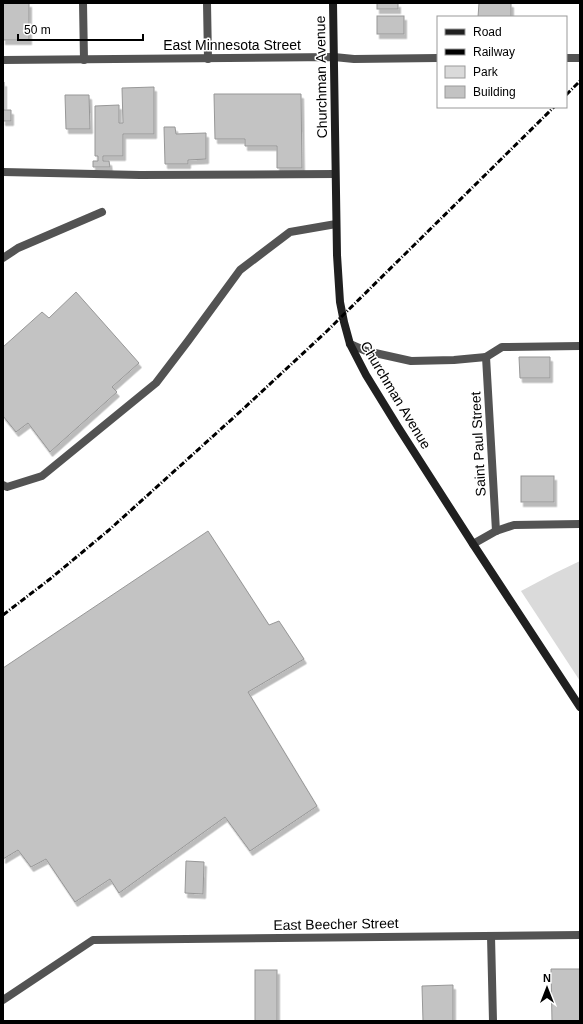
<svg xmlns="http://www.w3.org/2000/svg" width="583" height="1024" viewBox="0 0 583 1024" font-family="Helvetica,sans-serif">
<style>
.green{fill:#dadada}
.building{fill:#c3c3c3;stroke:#979797;filter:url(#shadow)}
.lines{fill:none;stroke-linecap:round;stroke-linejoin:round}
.service{stroke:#535353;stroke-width:8}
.minor{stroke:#535353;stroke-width:8}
.tertiary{stroke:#535353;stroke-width:8}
.secondary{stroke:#202020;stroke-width:8}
.rail{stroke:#000;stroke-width:3;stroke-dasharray:6 2 1 2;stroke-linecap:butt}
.labels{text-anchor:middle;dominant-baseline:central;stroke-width:3;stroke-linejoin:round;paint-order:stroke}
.street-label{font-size:14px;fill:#000;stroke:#fff}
</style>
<defs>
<filter id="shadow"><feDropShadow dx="2.5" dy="4.5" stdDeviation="0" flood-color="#0004"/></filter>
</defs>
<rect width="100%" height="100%" fill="#fff"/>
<polygon class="green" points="580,561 580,681 521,591 555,573"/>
<g class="building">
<rect x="3" y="3" width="26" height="37"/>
<rect x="377" y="3" width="21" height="6"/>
<polygon points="479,3 511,3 511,17 478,17"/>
<rect x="377" y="16" width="27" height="18"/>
<polygon points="3,82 4,82 4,110 11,110 11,121 3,121"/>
<polygon points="154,87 154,134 123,134 123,156 103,156 103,161 109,161 110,167 93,167 93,161 98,161 98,156 95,156 95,106 119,105 119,123 123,123 122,88"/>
<polygon points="214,94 301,94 302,168 277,168 277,146 245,146 245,139 215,139"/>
<polygon points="65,95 89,95 90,129 66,129"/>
<polygon points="164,127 175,127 176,134 206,133 206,159 188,160 188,164 165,164"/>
<polygon points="76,292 139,363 112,387 117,392 50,452 28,423 16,432 3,416 3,347 42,312 49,318"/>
<polygon points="519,357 550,357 550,378 520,378"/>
<rect x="521" y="476" width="33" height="26"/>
<polygon points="208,531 269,625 279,621 304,659 248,692 317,806 250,851 225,817 119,893 110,879 75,902 46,859 31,867 18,850 3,859 3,668"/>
<polygon points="186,861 204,862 203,894 185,893"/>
<polygon points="551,969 580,969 580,1021 552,1021"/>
<rect x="255" y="970" width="22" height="51"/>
<polygon points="453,985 453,1021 423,1021 422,986"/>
</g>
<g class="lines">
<g class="service">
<polyline points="207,3 208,59"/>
<polyline points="3,172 140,175 335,174"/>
<polyline points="3,258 18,248 102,212"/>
<polyline points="3,485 7,487 42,476 156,383 188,341 240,270 290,232 336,224"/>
</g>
<g class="minor">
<polyline points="83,3 84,60"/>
<polyline points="350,344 366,351 411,361 454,360 486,357 502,347 580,346"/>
<polyline points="486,357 496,531"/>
<polyline points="473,544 496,531 514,525 580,524"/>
<polyline points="491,936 493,1021"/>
<polyline points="3,1000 93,940 580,935"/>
</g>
<g class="tertiary">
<polyline points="566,58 580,58"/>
<polyline points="3,60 334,57 354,59 438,58"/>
</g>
<polyline class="secondary" points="333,3 337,255 340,302 344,322 350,344 366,375 398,427 473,544 580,707"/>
<g class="rail">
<polyline points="566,95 580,81"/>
<polyline points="3,615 50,579 109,530 242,410 327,331 554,107"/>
</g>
</g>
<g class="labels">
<g class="street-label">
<text x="232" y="45">East Minnesota Street</text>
<text transform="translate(321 77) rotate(-91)">Churchman Avenue</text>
<text transform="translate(396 395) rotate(59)">Churchman Avenue</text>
<text transform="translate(478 444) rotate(-93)">Saint Paul Street</text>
<text transform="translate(336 924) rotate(-1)">East Beecher Street</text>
</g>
</g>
<rect width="583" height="1024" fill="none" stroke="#000000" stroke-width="8"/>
<rect x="437" y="16" width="130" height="92" fill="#ffffff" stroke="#999999"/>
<rect x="445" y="29" width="20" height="6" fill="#202020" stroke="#999999"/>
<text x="473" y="36" font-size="12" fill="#000000">Road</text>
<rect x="445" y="49" width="20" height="6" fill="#000000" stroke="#999999"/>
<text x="473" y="56" font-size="12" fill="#000000">Railway</text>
<rect x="445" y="66" width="20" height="12" fill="#dadada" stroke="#999999"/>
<text x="473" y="76" font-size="12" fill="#000000">Park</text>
<rect x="445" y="86" width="20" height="12" fill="#c3c3c3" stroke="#999999"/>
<text x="473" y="96" font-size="12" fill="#000000">Building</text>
<g transform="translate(547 988)" stroke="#ffffff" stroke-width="3" paint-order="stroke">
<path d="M0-3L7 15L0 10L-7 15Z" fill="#000000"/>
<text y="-6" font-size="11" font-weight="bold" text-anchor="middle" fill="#000000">N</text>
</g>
<path d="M18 34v6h125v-6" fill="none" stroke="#000000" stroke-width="2"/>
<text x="24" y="34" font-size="12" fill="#000000" stroke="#ffffff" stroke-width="3" paint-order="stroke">50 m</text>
</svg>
